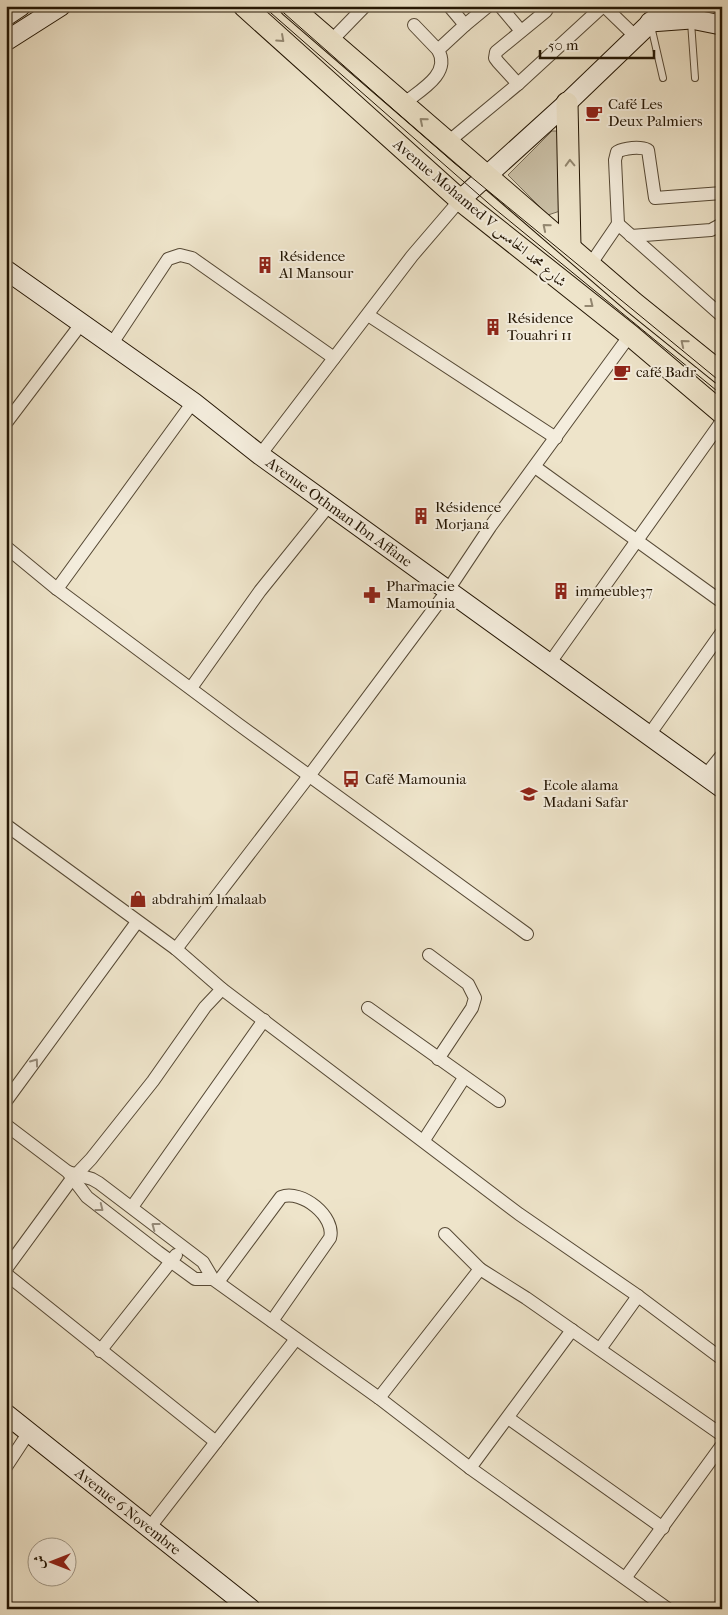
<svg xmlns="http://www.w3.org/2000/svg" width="728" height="1615" viewBox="0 0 728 1615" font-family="'IM FELL French Canon',Amiri,serif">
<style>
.green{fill:#cbc1a8;stroke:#776b56}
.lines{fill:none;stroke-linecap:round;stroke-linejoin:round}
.lane-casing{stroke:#564935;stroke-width:8}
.street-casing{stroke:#564935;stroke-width:14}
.secondary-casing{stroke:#231503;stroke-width:21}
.primary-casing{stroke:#231503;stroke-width:23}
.lane{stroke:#f4eddd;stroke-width:6}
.street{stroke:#f4eddd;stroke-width:12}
.secondary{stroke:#f4eddd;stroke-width:19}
.primary{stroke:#eee4ca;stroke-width:21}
.tram{stroke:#231503;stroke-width:1}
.oneway{stroke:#938770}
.oneway2{stroke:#968c7b}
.labels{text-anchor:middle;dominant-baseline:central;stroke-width:4;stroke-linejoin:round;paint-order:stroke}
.poi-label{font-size:15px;fill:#231503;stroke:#f4eddd;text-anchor:start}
.street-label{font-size:15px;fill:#231503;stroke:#f4eddd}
</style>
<rect width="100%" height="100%" fill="#eee4ca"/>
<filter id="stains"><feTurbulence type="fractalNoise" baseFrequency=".004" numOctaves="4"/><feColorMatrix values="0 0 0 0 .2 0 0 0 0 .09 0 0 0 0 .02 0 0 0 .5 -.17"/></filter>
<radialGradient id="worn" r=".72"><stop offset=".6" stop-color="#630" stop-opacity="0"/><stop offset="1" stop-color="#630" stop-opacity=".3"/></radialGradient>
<polygon class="green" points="552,131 559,131 560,211 548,215 508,175"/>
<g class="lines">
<g class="lane-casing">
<g id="lane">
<polyline points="691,22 695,78"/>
<polyline points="651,26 663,78"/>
</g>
</g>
<g class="street-casing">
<g id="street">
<polyline points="449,6 465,25 488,6"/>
<polyline points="500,6 521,31"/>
<polyline points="604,6 635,36"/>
<polyline points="720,6 722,31"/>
<polyline points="414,25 438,50"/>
<polyline points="330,42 365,6"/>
<polyline points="518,84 498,62 495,58 496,52 546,11 549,6"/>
<path d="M403,104C419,91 452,74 438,50L465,25"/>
<polyline points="448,142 518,84 603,6"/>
<path d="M618,224L615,160L617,152C624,148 640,146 648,150L655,198L722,193"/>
<polyline points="631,236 711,230 722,224"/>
<polyline points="590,265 618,224 722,316"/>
<polyline points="368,315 556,438"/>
<polyline points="111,345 168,259 180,255 192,258 334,358"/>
<polyline points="6,423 81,324"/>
<polyline points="260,455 412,256 460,200"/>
<polyline points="535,467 722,602"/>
<polyline points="6,547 57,589 238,724 527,934"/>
<polyline points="57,589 193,402"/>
<polyline points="549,664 722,421"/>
<polyline points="191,688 260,591 330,504"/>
<polyline points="649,735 722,632"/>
<polyline points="705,776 722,755"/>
<polyline points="6,825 176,949 222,989 519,1214 638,1296 722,1359"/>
<polyline points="176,949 309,776 448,590 490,527 630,335"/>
<polyline points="429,955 468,984 475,998 472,1008 438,1059"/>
<polyline points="368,1008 499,1101"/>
<polyline points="6,1101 137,922"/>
<polyline points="6,1125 68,1172 87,1197 158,1252 195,1279 213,1279"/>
<polyline points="424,1140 464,1078"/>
<polyline points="68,1172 92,1179 99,1183 203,1262 213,1279 379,1398 470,1468 668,1609"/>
<polyline points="132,1207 264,1020"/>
<polyline points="445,1234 480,1269"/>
<polyline points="6,1269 71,1180 91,1159 153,1081 205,1007 222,989"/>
<polyline points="6,1274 216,1442"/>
<path d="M218,1282L281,1197C302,1189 336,1217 330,1238L272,1321"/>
<polyline points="600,1349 638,1296"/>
<polyline points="100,1351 176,1255"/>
<polyline points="379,1398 480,1269 526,1298 722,1435"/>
<polyline points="508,1418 663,1528"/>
<polyline points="6,1467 29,1432"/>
<polyline points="470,1468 572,1330"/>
<polyline points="150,1527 296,1339"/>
<polyline points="626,1577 722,1445"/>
<polyline points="719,1609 722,1605"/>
</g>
</g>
<g class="secondary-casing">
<g id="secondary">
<polyline points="6,16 21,6"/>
<polyline points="650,22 691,19 721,25"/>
<polyline points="6,41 61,6"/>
<polyline points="460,200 567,103 668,6"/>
<path id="s1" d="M6,270L193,402L260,455L722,788"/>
<path id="s2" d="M6,1414L251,1609"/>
</g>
</g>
<g class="primary-casing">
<g id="primary">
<polyline points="244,6 460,200 630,335 722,413"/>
<polyline points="290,6 634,303 722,374"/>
<polyline points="567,103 570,247"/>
</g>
</g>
<use href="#lane" class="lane"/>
<use href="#street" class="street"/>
<use href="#secondary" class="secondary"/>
<use href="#primary" class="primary"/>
<g class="tram">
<polyline points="263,6 495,209 722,395"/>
<polyline points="276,6 453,162 722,383"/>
</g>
</g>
<defs><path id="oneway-chevron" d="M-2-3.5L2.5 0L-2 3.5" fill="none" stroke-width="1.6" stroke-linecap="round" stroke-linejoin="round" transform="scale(1.25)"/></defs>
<g class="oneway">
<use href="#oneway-chevron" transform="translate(281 39) rotate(42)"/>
<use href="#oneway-chevron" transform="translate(423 121) rotate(-140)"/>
<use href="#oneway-chevron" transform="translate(570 163) rotate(-92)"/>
<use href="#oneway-chevron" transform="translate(546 227) rotate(-140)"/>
<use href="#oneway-chevron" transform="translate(590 304) rotate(38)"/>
<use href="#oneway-chevron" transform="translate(684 343) rotate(-141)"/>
</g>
<g class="oneway2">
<use href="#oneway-chevron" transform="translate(35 1062) rotate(-54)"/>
<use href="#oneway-chevron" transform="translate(100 1208) rotate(38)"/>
<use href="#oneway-chevron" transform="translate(155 1226) rotate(-143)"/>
</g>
<defs>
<g id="cafe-bare" transform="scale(1.35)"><path d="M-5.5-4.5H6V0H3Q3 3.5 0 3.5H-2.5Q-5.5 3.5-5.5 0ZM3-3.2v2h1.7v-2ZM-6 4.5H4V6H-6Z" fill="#8f2418" stroke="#f4eddd" stroke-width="2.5" paint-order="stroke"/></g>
<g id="building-bare" transform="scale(1.35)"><path d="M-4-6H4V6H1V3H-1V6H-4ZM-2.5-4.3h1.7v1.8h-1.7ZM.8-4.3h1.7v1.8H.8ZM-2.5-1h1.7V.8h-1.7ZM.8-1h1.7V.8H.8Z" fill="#8f2418" stroke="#f4eddd" stroke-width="2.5" paint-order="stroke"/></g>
<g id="pharmacy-bare" transform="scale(1.35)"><path d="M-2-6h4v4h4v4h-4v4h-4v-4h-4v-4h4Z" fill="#8f2418" stroke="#f4eddd" stroke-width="2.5" paint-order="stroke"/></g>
<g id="bus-bare" transform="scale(1.35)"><path d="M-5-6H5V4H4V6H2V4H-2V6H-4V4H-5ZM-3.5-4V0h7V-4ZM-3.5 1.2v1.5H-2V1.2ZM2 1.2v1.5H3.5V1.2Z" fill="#8f2418" stroke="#f4eddd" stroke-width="2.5" paint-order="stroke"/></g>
<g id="school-bare" transform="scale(1.35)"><path d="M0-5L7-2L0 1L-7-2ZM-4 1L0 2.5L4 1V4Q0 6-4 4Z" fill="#8f2418" stroke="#f4eddd" stroke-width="2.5" paint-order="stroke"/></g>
<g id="shop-bare" transform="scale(1.35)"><path d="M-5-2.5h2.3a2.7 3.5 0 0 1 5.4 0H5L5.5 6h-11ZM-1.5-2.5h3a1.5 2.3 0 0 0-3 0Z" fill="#8f2418" stroke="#f4eddd" stroke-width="2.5" paint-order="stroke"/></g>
</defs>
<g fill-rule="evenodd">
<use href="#cafe-bare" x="594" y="113"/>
<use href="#building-bare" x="265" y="265"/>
<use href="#building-bare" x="493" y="327"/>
<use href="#cafe-bare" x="622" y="372"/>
<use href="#building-bare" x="421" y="516"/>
<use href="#building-bare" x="561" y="591"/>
<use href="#pharmacy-bare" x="372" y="595"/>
<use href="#bus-bare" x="351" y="779"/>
<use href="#school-bare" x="529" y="794"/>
<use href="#shop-bare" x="138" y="899"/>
</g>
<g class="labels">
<g class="poi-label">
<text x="608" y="104">Café Les<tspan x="608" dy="17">Deux Palmiers</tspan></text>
<text x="279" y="256">Résidence<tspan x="279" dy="17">Al Mansour</tspan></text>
<text x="507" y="318">Résidence<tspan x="507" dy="17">Touahri 11</tspan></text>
<text x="636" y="372">café Badr</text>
<text x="435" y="507">Résidence<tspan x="435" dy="17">Morjana</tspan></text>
<text x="386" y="586">Pharmacie<tspan x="386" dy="17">Mamounia</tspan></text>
<text x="575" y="591">immeuble37</text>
<text x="365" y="779">Café Mamounia</text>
<text x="543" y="785">Ecole alama<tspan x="543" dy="17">Madani Safar</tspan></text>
<text x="152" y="899">abdrahim lmalaab</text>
</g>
<g class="street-label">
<text transform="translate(480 213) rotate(40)">Avenue Mohamed V شارع محمد الخامس</text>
<text stroke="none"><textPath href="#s1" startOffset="412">Avenue Othman Ibn Affane</textPath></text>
<text stroke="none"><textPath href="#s2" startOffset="156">Avenue 6 Novembre</textPath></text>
</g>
</g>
<rect width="728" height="1615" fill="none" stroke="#eee4ca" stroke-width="25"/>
<rect x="8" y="8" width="713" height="1600" fill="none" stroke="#231503" stroke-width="2.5"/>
<rect x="12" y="12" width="703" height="1590" fill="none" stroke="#231503"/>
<g transform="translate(52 1562) rotate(270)"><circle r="24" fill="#f4eddd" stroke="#a09786"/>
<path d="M0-4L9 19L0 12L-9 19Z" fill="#8f2418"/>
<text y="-8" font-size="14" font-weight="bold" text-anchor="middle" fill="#231503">ش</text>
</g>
<path d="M540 50v8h114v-8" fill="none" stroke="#231503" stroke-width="2.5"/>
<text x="548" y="50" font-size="15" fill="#231503" stroke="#f4eddd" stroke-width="4" paint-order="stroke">50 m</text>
<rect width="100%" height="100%" filter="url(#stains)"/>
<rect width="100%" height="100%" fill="url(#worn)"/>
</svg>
